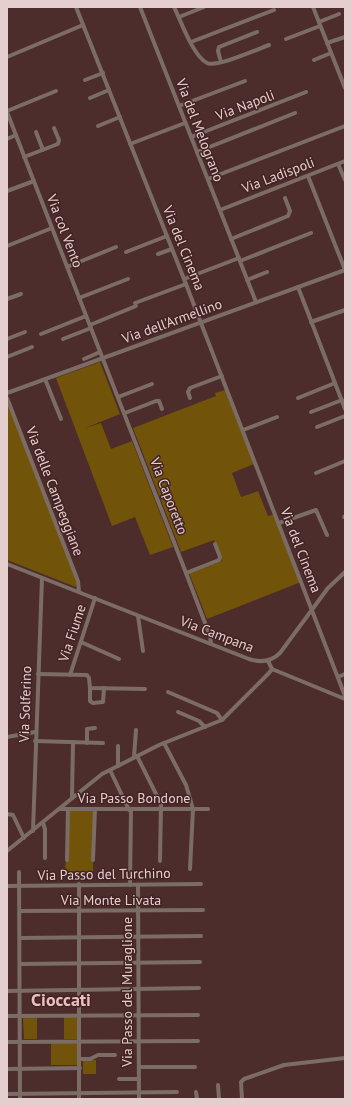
<svg xmlns="http://www.w3.org/2000/svg" width="352" height="1106" viewBox="0 0 352 1106" font-family="'PT Sans',sans-serif">
<style>
.green{fill:#71530a}
.lines{fill:none;stroke-linecap:round;stroke-linejoin:round}
.minor{stroke:#7b6d65;stroke-width:4}
.labels{text-anchor:middle;dominant-baseline:central;stroke-width:3;stroke-linejoin:round;paint-order:stroke}
.street-label{font-size:14px;fill:#e4cece;stroke:#422223}
.district-label{font-size:18px;font-weight:bold;fill:#ebc0c0;stroke:#422223}
</style>
<rect width="100%" height="100%" fill="#4d2c2c"/>
<g class="green">
<polygon points="100,362 120,414 85,428 101,423 111,449 132,441 173,547 150,555 135,517 112,526 56,378"/>
<polygon points="225,390 254,464 232,473 241,497 258,491 268,516 275,514 301,582 207,619 189,573 222,561 214,540 181,552 133,428 216,396 215,393"/>
<polygon points="7,402 78,581 76,587 7,560"/>
<polygon points="70,810 94,810 93,872 65,871"/>
<polygon points="23,1017 37,1017 37,1039 24,1039"/>
<rect x="64" y="1017" width="13" height="22"/>
<rect x="51" y="1043" width="26" height="22"/>
<rect x="83" y="1060" width="13" height="14"/>
</g>
<g class="lines">
<g class="minor">
<polyline points="76,7 184,279 345,696"/>
<polyline points="140,7 256,302"/>
<path d="M174,7C181,21 193,56 207,63C216,68 258,49 269,45"/>
<polyline points="313,7 345,88"/>
<polyline points="179,17 204,7"/>
<polyline points="319,22 339,14"/>
<polyline points="286,39 320,26"/>
<polyline points="191,42 274,10"/>
<polyline points="327,43 345,37"/>
<polyline points="7,57 83,25"/>
<polyline points="314,60 331,53"/>
<polyline points="221,62 218,51 219,47 257,32"/>
<polyline points="85,80 103,73"/>
<polyline points="90,98 109,90"/>
<polyline points="179,106 245,81"/>
<polyline points="7,111 56,91"/>
<polyline points="7,112 186,573 210,636 211,644"/>
<polyline points="98,126 120,117"/>
<polyline points="36,132 43,150"/>
<polyline points="191,137 306,92"/>
<polyline points="7,139 16,135"/>
<polyline points="130,144 185,123"/>
<polyline points="197,152 295,113"/>
<polyline points="24,157 58,144 59,140 54,128"/>
<polyline points="338,164 345,180"/>
<polyline points="308,176 345,270"/>
<polyline points="208,179 345,126"/>
<polyline points="7,191 34,181"/>
<polyline points="220,210 345,161"/>
<polyline points="231,239 288,216 290,211 285,198"/>
<polyline points="7,246 52,228"/>
<polyline points="126,252 167,236"/>
<polyline points="158,254 172,249"/>
<polyline points="240,261 311,233"/>
<polyline points="67,267 116,247"/>
<polyline points="184,279 239,258"/>
<polyline points="247,280 267,272"/>
<polyline points="298,287 345,409"/>
<polyline points="79,298 128,279"/>
<polyline points="7,299 21,294"/>
<polyline points="135,303 186,284"/>
<polyline points="311,322 345,310"/>
<polyline points="90,325 136,306"/>
<polyline points="41,334 86,316"/>
<polyline points="7,339 25,332"/>
<polyline points="63,339 91,328"/>
<polyline points="7,357 32,347"/>
<polyline points="84,359 100,352"/>
<polyline points="45,379 61,419"/>
<polyline points="7,393 345,270"/>
<polyline points="118,397 152,384"/>
<polyline points="7,398 78,581 79,592"/>
<polyline points="190,398 188,392 190,388 222,376"/>
<polyline points="298,398 335,383"/>
<polyline points="311,412 342,400"/>
<polyline points="125,413 156,401 159,401 162,409"/>
<polyline points="317,427 345,416"/>
<polyline points="243,430 277,417"/>
<polyline points="316,473 345,461"/>
<polyline points="344,517 345,516"/>
<polyline points="279,523 316,510 327,535"/>
<path d="M7,564L249,659C261,663 271,662 280,653L328,588L345,572"/>
<polyline points="186,573 219,560 220,557 215,544"/>
<polyline points="138,616 143,651"/>
<polyline points="81,642 119,659"/>
<polyline points="272,669 345,699"/>
<polyline points="38,674 87,675 89,678 90,688 145,689"/>
<polyline points="70,675 95,598"/>
<polyline points="338,677 345,674"/>
<polyline points="90,688 90,701 93,703 103,702 104,688"/>
<polyline points="168,692 217,713 222,720"/>
<polyline points="178,712 199,721 205,727"/>
<polyline points="7,737 35,732"/>
<polyline points="35,741 103,743"/>
<polyline points="87,743 87,729 95,728"/>
<polyline points="164,743 186,785 193,809 190,869"/>
<polyline points="137,756 161,804 160,861"/>
<polyline points="134,757 136,730"/>
<polyline points="118,766 118,746"/>
<polyline points="110,770 129,810"/>
<polyline points="72,798 73,742"/>
<polyline points="60,809 208,809"/>
<polyline points="7,814 13,815 24,838"/>
<polyline points="43,823 45,829 45,858"/>
<polyline points="33,831 42,578"/>
<polyline points="7,851 102,774 159,745 222,720 269,673 272,669 268,661"/>
<polyline points="67,860 68,809"/>
<polyline points="93,860 95,809"/>
<polyline points="19,872 20,1099"/>
<polyline points="79,884 79,1099"/>
<polyline points="130,885 131,810"/>
<polyline points="138,885 139,1099"/>
<polyline points="7,886 201,884"/>
<polyline points="20,911 203,910"/>
<polyline points="20,938 201,936"/>
<polyline points="20,964 200,962"/>
<polyline points="7,991 199,988"/>
<polyline points="7,1016 198,1015"/>
<polyline points="7,1042 198,1041"/>
<polyline points="80,1059 90,1059 98,1055 115,1055"/>
<polyline points="139,1067 195,1067"/>
<polyline points="7,1069 80,1068"/>
<polyline points="119,1079 139,1079"/>
<polyline points="218,1085 219,1099"/>
<polyline points="196,1092 197,1099"/>
<polyline points="7,1094 177,1092"/>
<polyline points="242,1099 241,1082 244,1079 284,1065 345,1058"/>
</g>
</g>
<g class="labels">
<g class="street-label">
<text transform="translate(245 105) rotate(-21)">Via Napoli</text>
<text transform="translate(200 130) rotate(69)">Via del Melograno</text>
<text transform="translate(278 175) rotate(-21)">Via Ladispoli</text>
<text transform="translate(65 231) rotate(69)">Via col Vento</text>
<text transform="translate(184 248) rotate(68)">Via del Cinema</text>
<text transform="translate(172 321) rotate(-20)">Via dell'Armellino</text>
<text transform="translate(55 491) rotate(69)">Via delle Campeggiane</text>
<text transform="translate(169 496) rotate(69)">Via Caporetto</text>
<text transform="translate(301 550) rotate(69)">Via del Cinema</text>
<text transform="translate(72 633) rotate(-72)">Via Fiume</text>
<text transform="translate(217 634) rotate(21)">Via Campana</text>
<text transform="translate(25 704) rotate(-88)">Via Solferino</text>
<text x="134" y="798">Via Passo Bondone</text>
<text transform="translate(104 874) rotate(-1)">Via Passo del Turchino</text>
<text x="111" y="900">Via Monte Livata</text>
<text transform="translate(127 992) rotate(-90)">Via Passo del Muraglione</text>
</g>
<g class="district-label">
<text x="61" y="999">Cioccati</text>
</g>
</g>
<rect width="352" height="1106" fill="none" stroke="#e4cece" stroke-width="16"/>
</svg>
